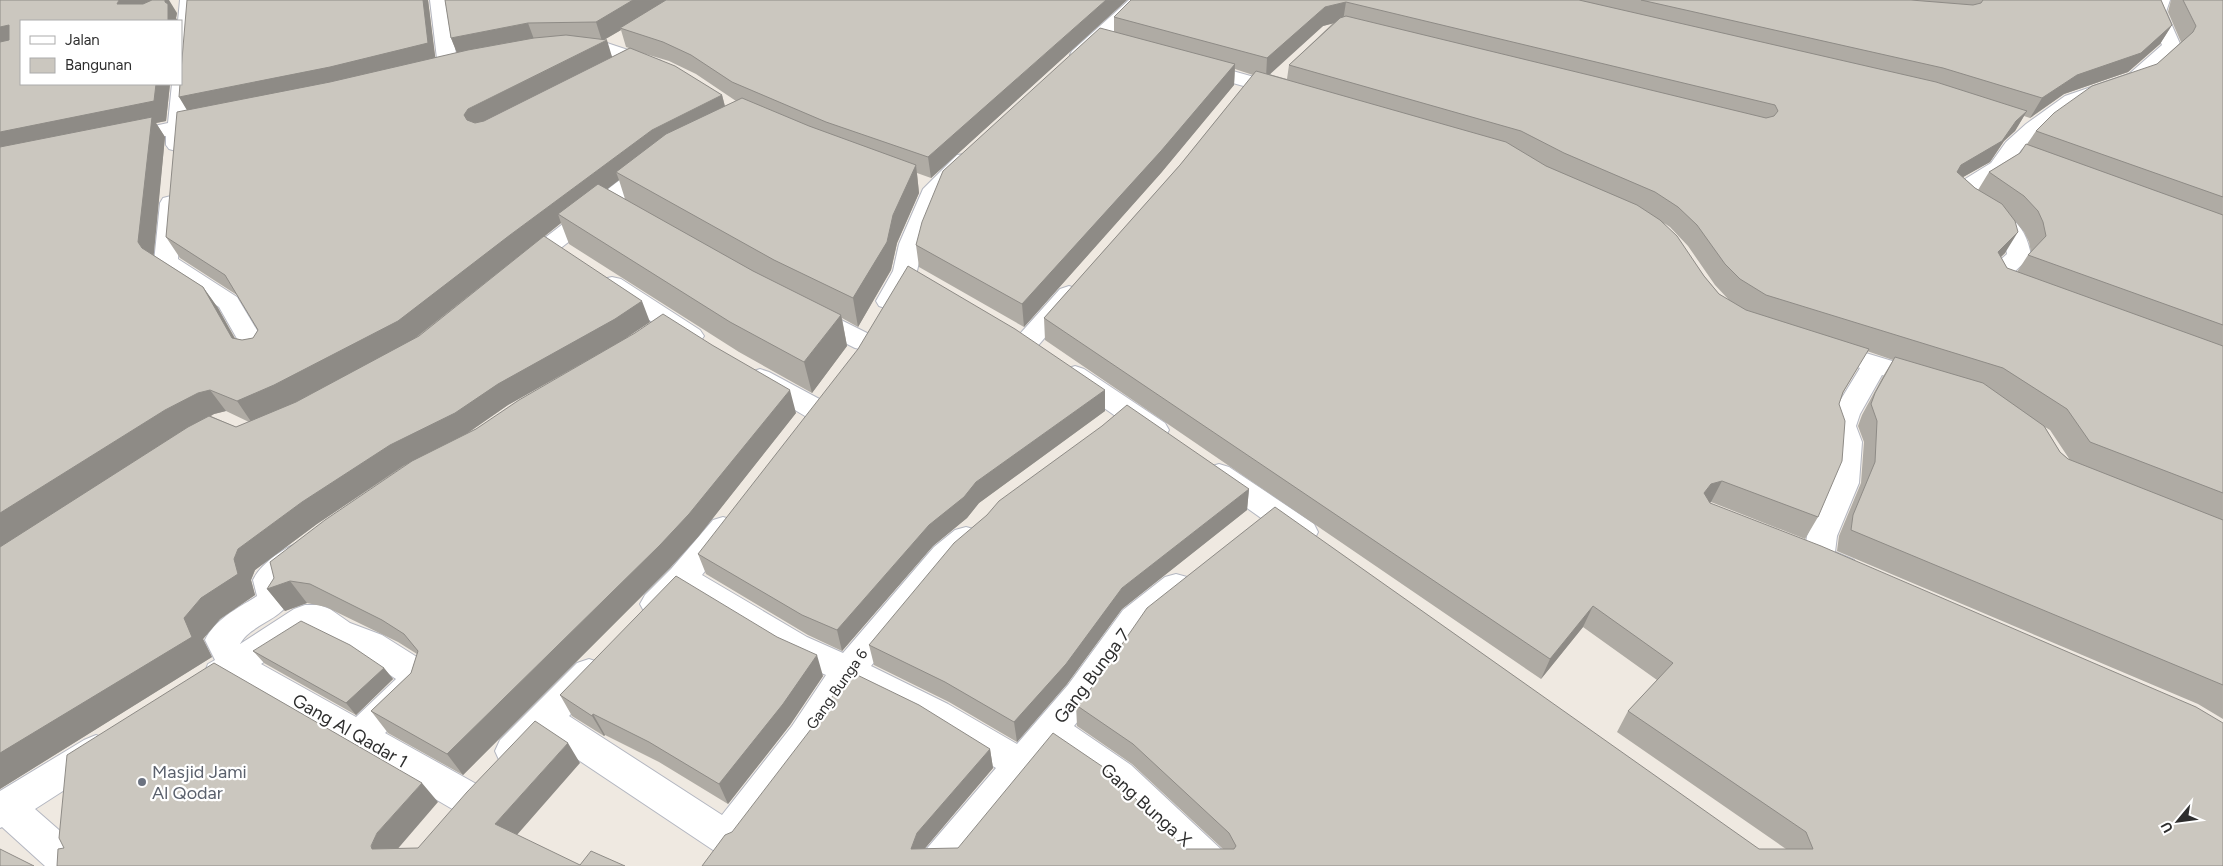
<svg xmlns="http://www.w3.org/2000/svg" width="2223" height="866" viewBox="0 0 2223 866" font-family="Figtree,sans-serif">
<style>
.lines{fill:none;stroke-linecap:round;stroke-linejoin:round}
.minor-casing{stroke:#b4b7c1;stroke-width:2}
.minor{fill:#fff;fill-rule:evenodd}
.wall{fill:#afaba4;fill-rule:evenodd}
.shaded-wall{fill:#8e8b86}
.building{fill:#cbc7bf;stroke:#8e8b86}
.worship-dot{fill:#6b7280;stroke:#fff;stroke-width:2}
.labels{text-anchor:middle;stroke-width:4.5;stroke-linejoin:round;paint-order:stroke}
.street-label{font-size:15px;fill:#2e2e2e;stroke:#fff}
.near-street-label{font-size:18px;fill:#2e2e2e;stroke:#fff}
.near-worship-label{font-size:18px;fill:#5b616d;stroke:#fff;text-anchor:start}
</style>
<rect width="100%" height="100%" fill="#efe9e1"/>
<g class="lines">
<g class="minor-casing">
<path id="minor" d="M180,0H198L188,119L212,115L219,117L222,121L219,125L187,132L186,145L183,149L176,151L169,149L166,145V136L124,144L117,142L114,138L117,134L168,123L172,84H181V21H178Z
M430,0H448L458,67L455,71L448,73L441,71L438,67Z
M1129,0H1148L1086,59L1079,61L1072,59L1070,55L1072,51Z
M2152,0H2170L2166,12L2181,46L2179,50L2143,82L2079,104L2040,132L2021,150L2007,172L1973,193C2002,210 2026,220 2031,256L2011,275C2015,282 2025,280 2030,288L2027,293L2018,296L1995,288L1986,273L2007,254C2003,213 1966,218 1947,191L1950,186L1957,184L1991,163L2006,142L2026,124L2065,96L2129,74L2162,45L2148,12Z
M572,42L607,43L661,61L664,65L661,69L654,71L605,55L565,52L563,48L565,44Z
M1197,61L1290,87L1293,91L1290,95L1283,97L1190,71L1187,67L1190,63Z
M965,154L973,155L976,160L944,192L923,244L917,271L897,306L888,309L879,306L876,301L893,271L899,244L923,189L957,155Z
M651,161L659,162L662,167L659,172L531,271L523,273L515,271L511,266L515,261L643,162Z
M171,196L179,198L182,203L178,259L237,297L270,352L266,358L257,360L248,358L219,307L158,267L154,262L160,203L163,198Z
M612,277L621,279L700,330L704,336L700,342L691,344L682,342L603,289L600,284L603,279Z
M1069,286L1078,289L1081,294L1078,299L1036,348L1027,350L1018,348L1014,342L1018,336L1060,289Z
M812,308L821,310L873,336L877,342L873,348L864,350L855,348L803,322L800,316L803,310Z
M1826,341L1932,373L1936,379L1932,385L1923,388L1882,375L1860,414L1856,426L1862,442L1859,483L1837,536L1835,552L1854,560L1858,568L1854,576L1843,580L1808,566L1804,558L1807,536L1831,483L1834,442L1828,426L1832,414L1860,368L1817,355L1813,349L1817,343Z
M1075,366L1084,369L1165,423L1169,430L1165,437L1155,440L1145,437L1066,381L1062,375L1066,369Z
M760,369L769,372L825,402L828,409L825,416L815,418L805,416L751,384L747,378L751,372Z
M1219,464L1229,467L1314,524L1318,532L1314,540L1303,543L1292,540L1209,481L1205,474L1209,467Z
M723,517L733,520L738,528L702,575L807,637L843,653L934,547L955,530L966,527L977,530L981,538L977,546L956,563L871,666L948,704L1017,744L1068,685L1123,610L1165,577L1176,574L1187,577L1191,586C1181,606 1158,613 1144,630C1119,661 1100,696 1074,726L1131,765L1225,853L1231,866H1186L1107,787L1054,751L960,866H917L923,853L996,768L924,724L854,689L816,748L739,850L726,855L713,850L547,739L524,762L512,767L500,762L495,751L500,740L577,663L589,659L601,663L605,673L601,683L569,716L722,815L792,726L826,675L785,657L685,595C671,609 666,620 645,613L640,604L645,595L671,569L713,520Z
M303,541L314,545L318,553L314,561L285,584L290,601C279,621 250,625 240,644L294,609L305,605H319L330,609L350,623L382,635L428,664L432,674L425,694L385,733L480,786L485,798L480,810L467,814L454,810L235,682L220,688L208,684L204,674L208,664L215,660L205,640C215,619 238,608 257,596L253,580C261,563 285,547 303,541ZM311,631L328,641L360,655L396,679L356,717L261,664Z
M96,735L108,740L113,751L108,762L35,809L75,844L87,866H45L2,827L0,828V791L84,740Z"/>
</g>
<use href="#minor" class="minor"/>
</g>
<path class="wall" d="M0,0L177,13L176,18L21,84H170L166,121L156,123L165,137L153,255L203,287L218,308L235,338L242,340L253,338L258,330L237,295L180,258L166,237L187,111V0H428L435,58L457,53L451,38L445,0H1127L931,178L917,173L919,193L897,243L891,270L858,327L842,318L847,346L812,393L739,352L569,244L561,223L544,237L650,322L627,337L796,413L698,537L670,568L463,775L388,733L371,711L411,673L417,654L398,642L326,607L307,603L285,611L267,589L406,465L317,524L255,570L251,580L255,595L220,619L203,639L212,657L0,789ZM621,30L626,47L629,48L612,57L604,40ZM642,53L669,61L696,74L736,101L725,106L722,95ZM619,180L625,199L607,189ZM533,245L419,336L416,338L519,256ZM587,361L476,429L468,433L508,405ZM226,411L249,422L236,427L211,416L214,414Z
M1131,0H2161L2172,25L2160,44L2128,72L2064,94L2030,118L2024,116L2015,131L2004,141L1990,162L1963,177L1975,188L1978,190L1989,172L2020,153L2027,144L2036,131L2157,64L2181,42L2168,12L2171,0H2223V719L2198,704L1837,551L1839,536L1861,483L1864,442L1858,426L1862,415L1882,378L1893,360L1867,351L1843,393L1839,404L1818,517L1805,539L1711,502L1710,503L2223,866H702L990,749L993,768L924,849H1223L1132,764L1077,726L1076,705L1759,849H1786L1617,732L1628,711L1657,680L1583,627L1541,679L1045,340L1044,318L1180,165L1253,75L1235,69L1234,85L1161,173L1024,327L919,267L916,245L1114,31V17ZM1333,23L1289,65L1287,79L1269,74L1323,26ZM2015,221L2024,232L2029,242L2031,252L2028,255L2017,272L2007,268L2001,257L2005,253ZM1664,223L1670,227L1688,246L1715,285L1730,301L1719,294L1704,276ZM2045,427L2050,430L2070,460L2060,452Z
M1105,390V411L979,503L967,518L933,546L842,651L808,635L706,574L698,554Z
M1249,489L1247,510L1122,609L1067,684L1017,742L949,702L874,665L869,645Z
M253,651L384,668L393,679L356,715L264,663Z
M823,676L790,725L728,804L659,762L605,735L604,736L572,716L560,695Z"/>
<path class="shaded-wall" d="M119,0H169L177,13L176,18L178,21H168L132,15L117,4Z
M423,0H428L436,63L191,117L179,97Z
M633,0H669L620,28L621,30L602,41L596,22Z
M1106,0H1127L931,178L928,157Z
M1346,2L1343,21L1323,26L1266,78L1267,58L1325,7Z
M528,23L535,42L459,58L451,38Z
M9,25L21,43L0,50V27Z
M2172,25L2160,44L2128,72L2064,94L2030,118L2042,98L2077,75Z
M607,40L613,60L472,135L464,115L468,109Z
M1235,64L1234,85L1161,173L1024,327L1022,304Z
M156,84H170L166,121L156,123L165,137L153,263L0,155V132Z
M722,95L727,115L616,172L619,180L567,220L558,214L561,223L519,256L410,342L288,406L252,423L237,401L510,235L652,130Z
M2027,111L2015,131L2004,141L1990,162L1949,185L1961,165L2016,121Z
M916,165L919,193L897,243L891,270L858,327L853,298L893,215Z
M2018,232L2005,253L1984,273L1998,252Z
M203,287L218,308L246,359L232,338Z
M642,301L650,322L623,340L508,405L466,434L403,466L317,524L255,570L251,580L255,595L220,619L203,639L212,657L0,789V753L184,618L234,559L238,549L302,502L390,445Z
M841,315L847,346L812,393L804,362Z
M210,390L226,411L214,414L182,431L0,548V513L165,410L198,393Z
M790,390L796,413L698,537L670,568L463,775L447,754Z
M1105,390V411L979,503L967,518L933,546L842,651L837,630L929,525L976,482Z
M1722,481L1711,502L1699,505L1704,493L1711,484Z
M1249,489L1247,510L1122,609L1067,684L1017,742L1014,722L1122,588Z
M290,581L307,603L285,611L267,589Z
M1593,606L1583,627L1541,679L1550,659Z
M817,655L823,676L790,725L728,804L719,784Z
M384,668L393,679L356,715L346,703Z
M593,714L605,735L604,736L592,716Z
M568,743L580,763L509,844L495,824Z
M990,749L993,768L922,852L911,849L917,833Z
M422,783L438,802L395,852L372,849L371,846L377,833Z"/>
<path class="building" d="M0,0H119L117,4H143L152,0H165V2L168,4V21H21V84H156L154,101L0,132V42L9,40V25L0,27Z
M187,0H423L428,43L330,67L179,97L180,84H181V71Z
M445,0H633L596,22L528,23L451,38Z
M666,0H1106L928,157L826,122L732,82L691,55L663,42L620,28Z
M1131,0H1579L1936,82L2027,111L2016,121L2002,141L1961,165L1957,172L1975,188L2002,204L2015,221L2018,232L1998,252L2007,268L2223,346V493L2090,442L2067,409L2003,368L1766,295L1740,279L1725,264L1697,225L1678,207L1655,192L1564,153L1521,131L1289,65L1340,18L1346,16L1766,118L1774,116L1778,111L1775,105L1346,2L1325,7L1267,58L1114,17Z
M1641,0H1911L1973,5L1981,3L1983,0H2161L2172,25L2141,53L2077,75L2042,98L1943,68Z
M2183,0H2223V197L2036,131L2054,113L2092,86L2157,64L2193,32L2196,26Z
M1100,28L1235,64L1161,151L1022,304L916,245L922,222L943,171Z
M566,35L607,40L468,109L464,115L467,120L475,123L484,121L630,48L675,66L722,95L652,130L510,235L398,321L274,385L237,401L210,390L198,393L165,410L0,513V147L152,117L138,242L142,248L203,287L232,338L242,340L253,338L258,330L225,275L166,237L177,112L330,82L468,50L534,38Z
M1256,71L1506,142L1546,166L1637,205L1660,220L1677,236L1704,276L1719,294L1746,310L1869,349L1843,392L1839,404L1845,421L1842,461L1818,517L1722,481L1711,484L1704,493L1710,503L1821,546L2196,707L2223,723V866H702L725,835L732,832L811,729L849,671L919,705L990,749L917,833L911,849L958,848L1053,733L1106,769L1186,849H1234L1236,846L1229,833L1133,744L1076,705L1093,686L1147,608L1275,507L1759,849H1813L1806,832L1628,711L1673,663L1593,606L1550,659L1044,318L1180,165Z
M742,98L809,126L916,165L893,215L887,242L853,298L774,260L616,172L666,134Z
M2026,144L2223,215V325L2028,255L2046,236L2043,222L2038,211L2024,196L1989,172L2020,153Z
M598,184L753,271L841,315L804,362L730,322L558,214Z
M544,236L642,301L615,319L498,384L455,413L390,445L302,502L238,549L234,559L238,574L201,598L184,618L192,637L0,753V547L188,427L209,416L236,427L296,402L419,336Z
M908,266L1015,329L1105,390L976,482L964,497L929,525L837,630L802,615L698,554L858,349Z
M663,314L712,345L790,390L689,514L660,545L447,754L371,711L411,673L418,651L404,634L382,620L310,584L290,581L267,589L274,578L270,562L325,520L412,461L476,429L519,400L635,333Z
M1895,357L1983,383L2044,426L2060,452L2068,459L2223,520V685L1851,530L1853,515L1875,462L1877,421L1871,404L1875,393Z
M1127,405L1249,489L1122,588L1066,664L1014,722L945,682L869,645L954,543L987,515L999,501L1102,426Z
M676,576L777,637L817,655L783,704L719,784L649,742L593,714L592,716L560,695Z
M301,621L350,645L384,668L346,703L253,651Z
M214,663L422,783L377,833L371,846L372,849L418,848L467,792L535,721L568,743L495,824L580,865L591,851L625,866H57L58,849L64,848L59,838L67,755Z
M0,849L34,866H0Z"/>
<circle class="worship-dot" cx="142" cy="782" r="5"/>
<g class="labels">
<g class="street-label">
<text transform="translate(837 689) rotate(-55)" y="5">Gang Bunga 6</text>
</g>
<g class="near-street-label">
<text transform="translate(1092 676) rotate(-53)" y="6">Gang Bunga 7</text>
<text transform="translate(350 731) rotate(30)" y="6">Gang Al Qadar 1</text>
<text transform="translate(1146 805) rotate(42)" y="6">Gang Bunga X</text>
</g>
<g class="near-worship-label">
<text x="152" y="778">Masjid Jami<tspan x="152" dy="21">Al Qodar</tspan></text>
</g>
</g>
<rect x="20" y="20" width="162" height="65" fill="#ffffff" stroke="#ababab"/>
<rect x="30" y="36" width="25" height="8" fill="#ffffff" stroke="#ababab"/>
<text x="65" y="45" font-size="15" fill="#2e2e2e">Jalan</text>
<rect x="30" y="58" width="25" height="15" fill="#cbc7bf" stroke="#ababab"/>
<text x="65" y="70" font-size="15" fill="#2e2e2e">Bangunan</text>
<g transform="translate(2178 821) rotate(241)" stroke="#ffffff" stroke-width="4" paint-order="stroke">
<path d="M0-4L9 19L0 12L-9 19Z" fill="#2e2e2e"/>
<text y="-8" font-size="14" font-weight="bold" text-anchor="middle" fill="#2e2e2e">U</text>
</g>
</svg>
